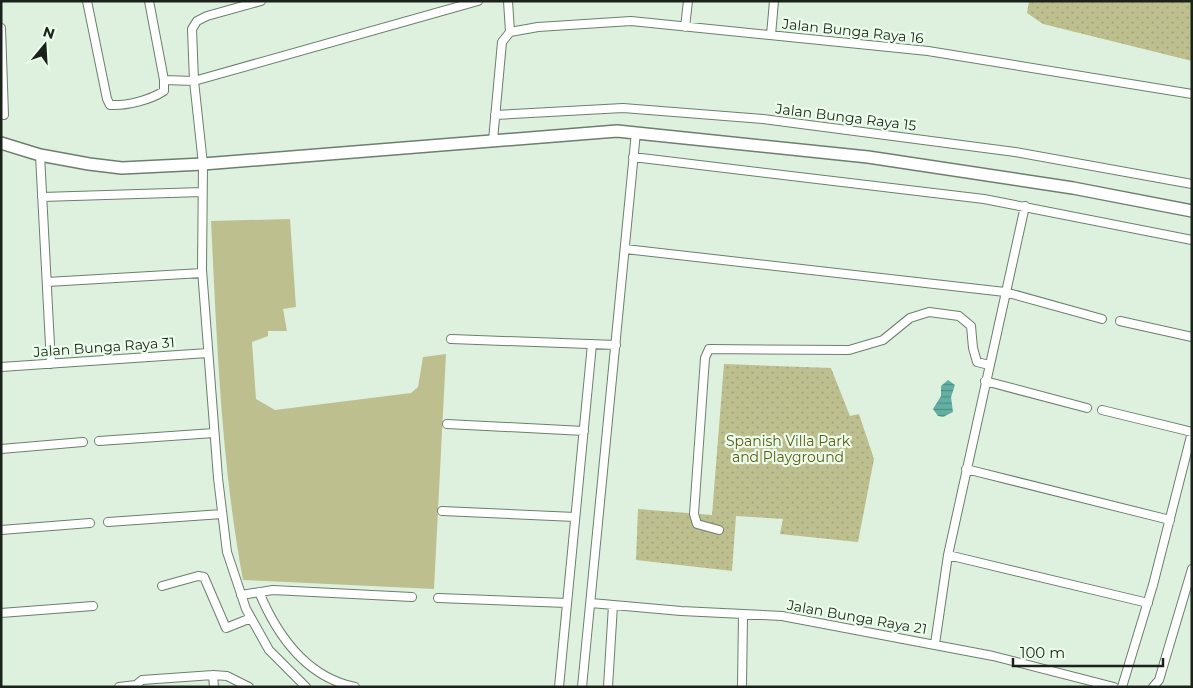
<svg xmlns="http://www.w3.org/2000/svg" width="1193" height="688" viewBox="0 0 1193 688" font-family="Montserrat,sans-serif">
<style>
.green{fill:#bebf8f}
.park{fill:url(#park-dots)}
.water{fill:url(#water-rules)}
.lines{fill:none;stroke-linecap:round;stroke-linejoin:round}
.street-casing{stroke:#6d7e6d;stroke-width:10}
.secondary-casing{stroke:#6d7e6d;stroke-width:14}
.street{stroke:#fff;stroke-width:8}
.secondary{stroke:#fff;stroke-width:11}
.labels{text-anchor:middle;stroke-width:4.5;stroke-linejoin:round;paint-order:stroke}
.street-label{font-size:14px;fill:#1b221b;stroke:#ecfeeb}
.park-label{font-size:14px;fill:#5c5a15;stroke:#ecfeeb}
</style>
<defs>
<pattern id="park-dots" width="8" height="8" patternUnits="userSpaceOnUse" patternTransform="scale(1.25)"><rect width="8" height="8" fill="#bebf8f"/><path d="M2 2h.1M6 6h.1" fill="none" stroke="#a3a47b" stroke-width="1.8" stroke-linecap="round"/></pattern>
<pattern id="water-rules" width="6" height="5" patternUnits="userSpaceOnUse" patternTransform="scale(1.25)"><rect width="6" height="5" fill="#62b0a3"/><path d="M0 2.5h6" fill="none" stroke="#508f84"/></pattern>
</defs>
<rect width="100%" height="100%" fill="#def1de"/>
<path class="green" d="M290,219L296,307L283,309L287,331H268V336L252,342L256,399L275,410L411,393L418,387L423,357L446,354L434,589L243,580C221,462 217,342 211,221Z"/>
<path class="park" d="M1029,1H1192V61L1043,24L1027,13Z
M724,364L831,368L850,416L859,414L874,459L858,542L780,534L783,519L736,516L732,571L636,560L638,509L712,515Z"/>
<path class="water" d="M948,380L955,385L951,397L953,412L943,417L938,416L933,409L941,396V386Z"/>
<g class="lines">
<g class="street-casing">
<path id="street" d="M87,1L107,99L110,105C127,106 150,100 164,91V80
M149,1L164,80L194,81L478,1
M261,1L207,16L197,21L192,29L194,81L203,164L202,270L218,478L227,552L246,609L269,650L306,687
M685,27L688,1
M1,28L4,115L1,114
M510,32L538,27L631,21L928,51L1192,94
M771,35L774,1
M495,115L623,108L763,119L1015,152L1192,184
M493,140L502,42L510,32L508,1
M40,155L51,364
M633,157L984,199L1192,240
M42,197L202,192
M625,249L1005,292L1102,319
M47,282L202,273
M1120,321L1192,337
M451,339L616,345
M1,367L208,353
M985,381L1087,408
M1102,410L1192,432
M447,424L584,431
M99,441L214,433
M1,449L83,442
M966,469L1170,520
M442,511L575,517
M108,522L222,514
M1,530L90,523
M719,530L697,524L694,514L705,358L709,349L849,350L883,340L910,318L929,312L959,316L971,326L973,348L977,362L989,365
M948,555L1148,603
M162,586L198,576L204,577L226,628L251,618
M259,592C277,635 306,677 355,687
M241,595L273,590L412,597
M438,598L567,603
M591,603L681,611L782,616L993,656L1114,687
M1,613L93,606
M935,644L948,555L1025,206
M213,675L214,687
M136,685L142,680L213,675L227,676L249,687
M119,687L136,685
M559,687L592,344
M582,687L636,132
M608,687L613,605
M742,687L743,614
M1122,687L1153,585L1192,432
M1153,687L1159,680L1192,569"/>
</g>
<g class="secondary-casing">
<path id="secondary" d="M1,143L40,155L89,164L122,168L203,164L617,131L868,157L1073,188L1192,211"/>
</g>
<use href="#street" class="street"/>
<use href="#secondary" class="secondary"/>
</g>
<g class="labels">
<g class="street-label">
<text transform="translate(853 31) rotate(6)" y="5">Jalan Bunga Raya 16</text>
<text transform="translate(846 117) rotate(7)" y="5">Jalan Bunga Raya 15</text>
<text transform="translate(104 347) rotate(-4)" y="5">Jalan Bunga Raya 31</text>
<text transform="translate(857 617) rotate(10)" y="5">Jalan Bunga Raya 21</text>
</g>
<g class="park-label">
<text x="788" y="446">Spanish Villa Park<tspan x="788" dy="16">and Playground</tspan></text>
</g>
</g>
<rect width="1193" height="688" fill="none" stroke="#1b221b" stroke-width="5"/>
<g transform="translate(45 45) rotate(18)" stroke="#ecfeeb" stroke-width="4" paint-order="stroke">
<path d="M0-4L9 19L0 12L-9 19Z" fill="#1b221b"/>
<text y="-8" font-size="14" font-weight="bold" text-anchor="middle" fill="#1b221b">N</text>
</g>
<path d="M1013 658v8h150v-8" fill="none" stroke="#1b221b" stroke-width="2.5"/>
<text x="1020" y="658" font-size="15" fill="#1b221b" stroke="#ecfeeb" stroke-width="4" paint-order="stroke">100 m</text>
</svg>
